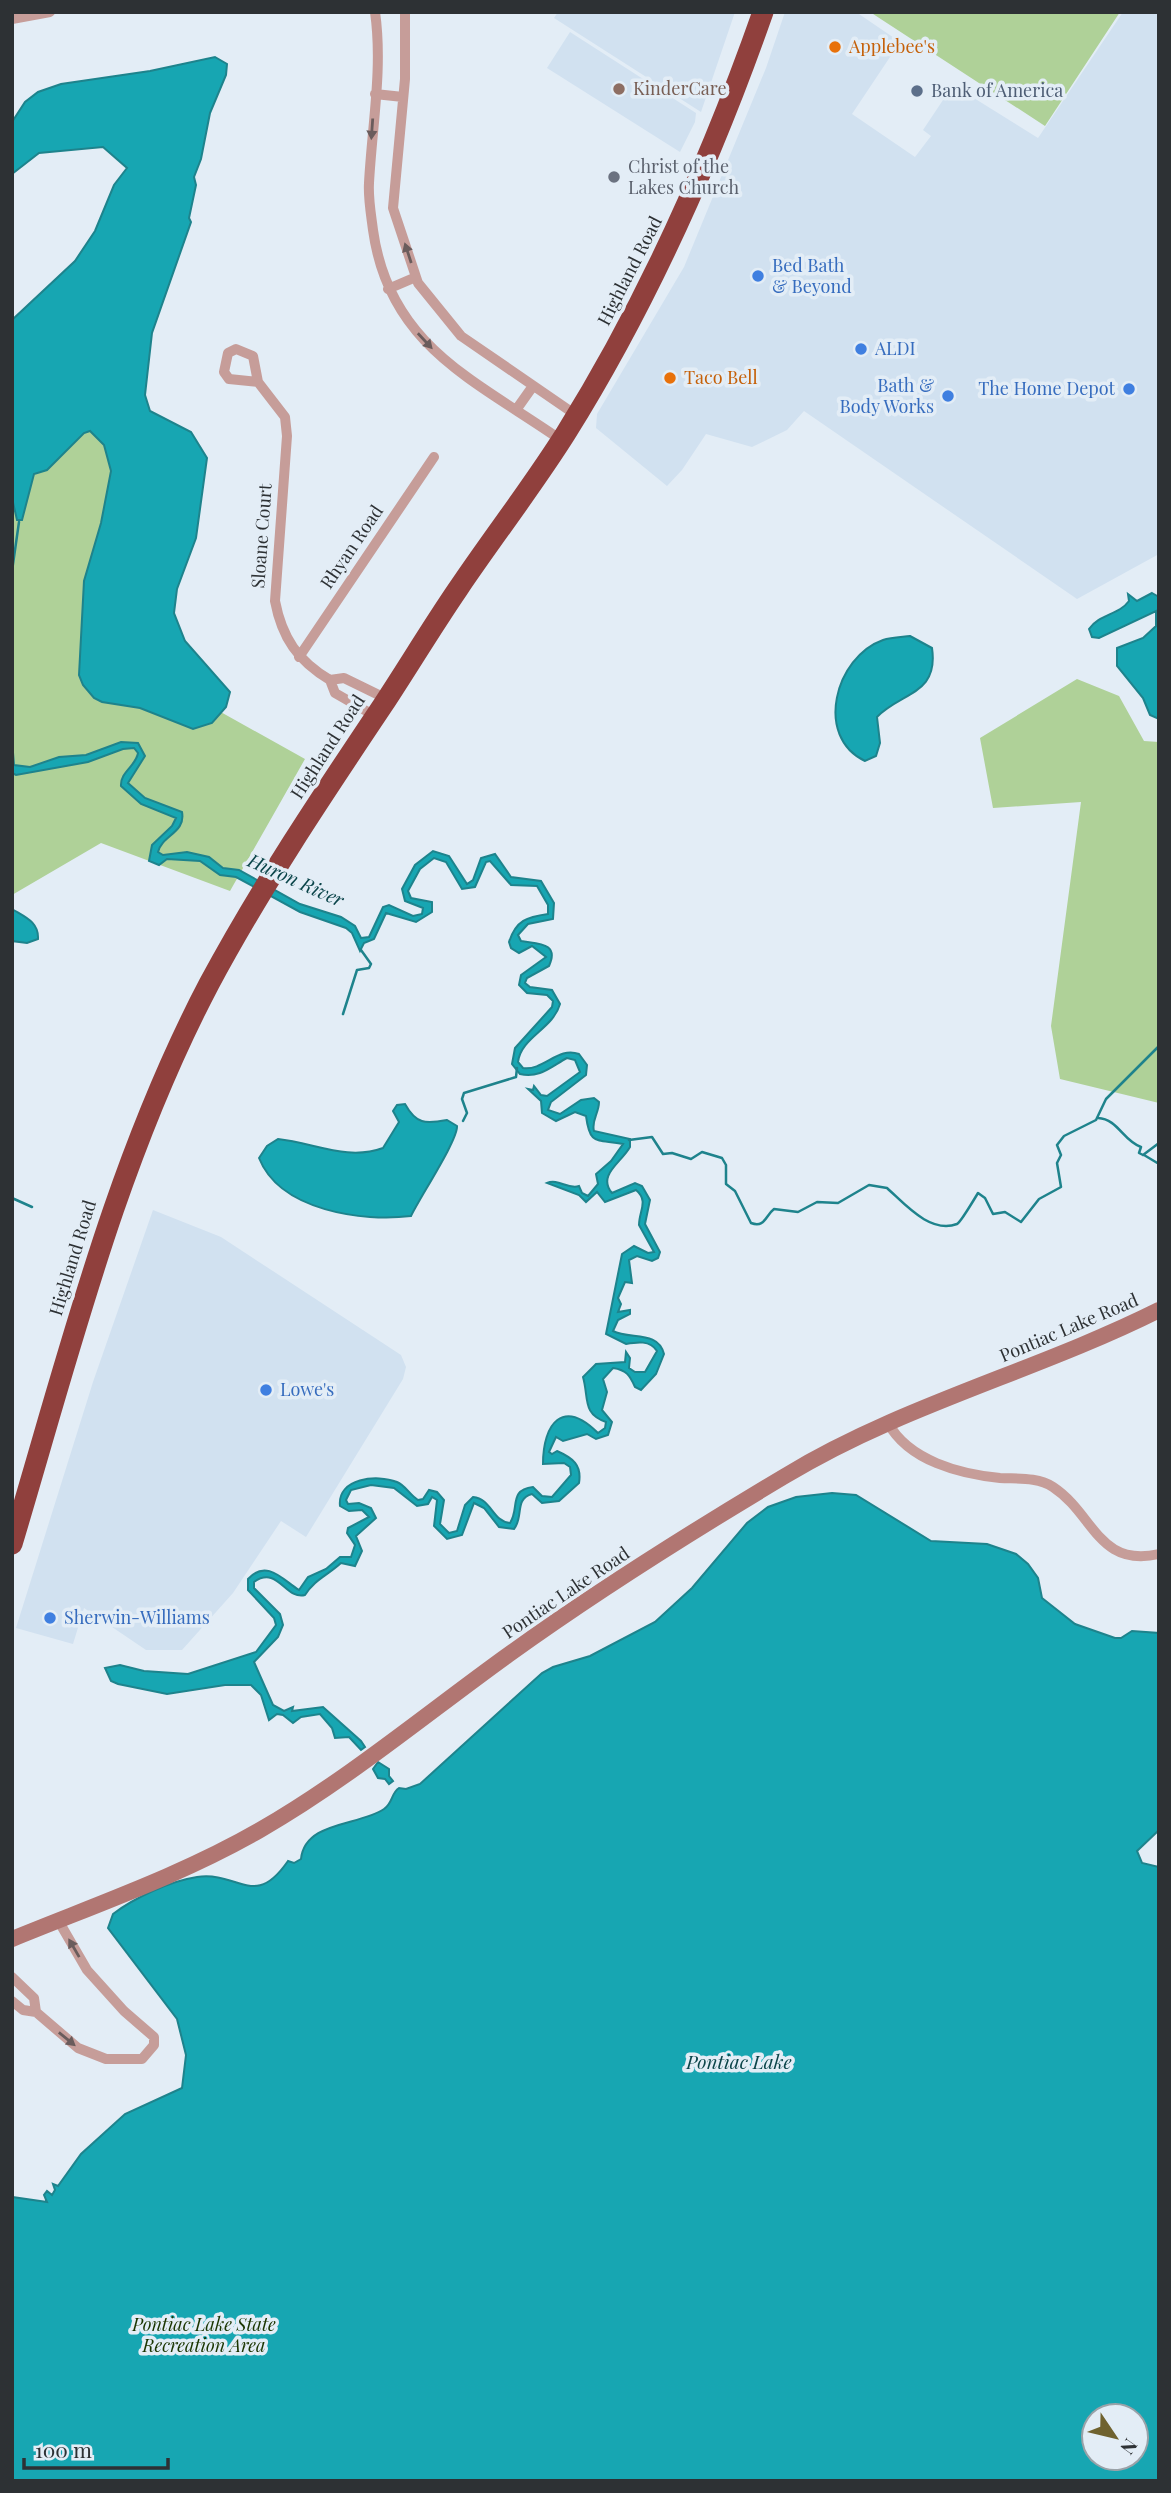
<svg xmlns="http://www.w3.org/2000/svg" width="1171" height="2493" viewBox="0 0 1171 2493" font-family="'Playfair Display',serif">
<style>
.built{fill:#d1e1f0}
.green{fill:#afd198}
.water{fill:#17a6b2;stroke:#1e838c;stroke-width:2;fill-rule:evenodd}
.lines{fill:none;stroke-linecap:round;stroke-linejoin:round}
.stream{stroke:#1e838c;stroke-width:2.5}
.street{stroke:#c69d99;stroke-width:10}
.secondary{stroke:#b17672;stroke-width:16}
.highway{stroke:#90403d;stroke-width:21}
.oneway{fill:#6a5c5c}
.food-dot{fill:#e8710a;stroke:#e3edf6;stroke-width:2.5}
.education-dot{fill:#8d6e63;stroke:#e3edf6;stroke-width:2.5}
.service-dot{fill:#5c6f8a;stroke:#e3edf6;stroke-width:2.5}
.worship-dot{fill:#6b7280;stroke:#e3edf6;stroke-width:2.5}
.shop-dot{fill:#3f7fe0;stroke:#e3edf6;stroke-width:2.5}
.labels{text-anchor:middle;stroke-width:7;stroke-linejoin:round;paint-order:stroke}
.food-label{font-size:18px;fill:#c56008;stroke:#e3edf6;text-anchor:start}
.education-label{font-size:18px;fill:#785e54;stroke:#e3edf6;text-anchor:start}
.service-label{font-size:18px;fill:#4e5e75;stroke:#e3edf6;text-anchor:start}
.worship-label{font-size:18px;fill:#5b616d;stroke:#e3edf6;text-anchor:start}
.shop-label{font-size:18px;fill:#366cbe;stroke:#e3edf6;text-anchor:start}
.street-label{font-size:18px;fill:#2d3134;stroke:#e3edf6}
.park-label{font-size:18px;font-style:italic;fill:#1a3500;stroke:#e3edf6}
.water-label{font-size:19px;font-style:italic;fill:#0b454a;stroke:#e3edf6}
</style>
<rect width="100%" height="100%" fill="#e3edf6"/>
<path class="built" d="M558,12H735L701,112L554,18Z
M785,12H856L900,42L852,114L915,157L931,136L923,130L953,85L1038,138L1123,12H1159V554L1077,599L804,411L787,430L752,447L706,434L682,470L667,486L596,428L597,414L684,267L766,68Z
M570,32L696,113L695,122L680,152L547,68Z
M153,1210L221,1237L401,1355L406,1367L403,1379L306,1537L281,1521L233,1593L182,1650H146L84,1608L73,1644L16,1628L93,1382Z"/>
<path class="green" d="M870,12H1120L1045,126Z
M12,316L27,323L130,461L96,655L210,706L305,759L230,891L101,843L12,895Z
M1077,679L1119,696L1144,741L1159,742V1103L1060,1079L1051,1026L1081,802L993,808L980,738Z"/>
<path class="water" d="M215,57L227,64L226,75L210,113L201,159L194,177L196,185L189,218L191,222L152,333L145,395L150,411L191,432L207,458L196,538L177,589L174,613L185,641L230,692L226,707L212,723L193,729L140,708L102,702L94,698L83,685L79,675L84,581L101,523L111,471L104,445L90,431L84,433L47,470L34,474L22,520H17L12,498V320L75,261L95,231L114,185L127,168L103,147L39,153L12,174V122L25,102L38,92L61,84L150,71Z
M1152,593L1159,597V719L1150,715L1143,698L1117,666V648L1143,638L1156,626V611L1099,638L1092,637L1089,629C1099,614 1119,615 1129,601L1128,594L1137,601Z
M910,636L932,648C939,695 901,692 877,717L880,743L876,756L865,761C814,737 835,657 883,640C891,637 902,637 910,636Z
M12,740L14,765L30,767L59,757L86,755L121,742L138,743L145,756L128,783L145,798L182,812C186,833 162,835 158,852L163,855L187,852L209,857L223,868L239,870L300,904L341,917L355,926L361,938L369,937L383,907L389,905L413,916L422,914L423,908L405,901L402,889L415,865L433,851L449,856L467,884L473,880L481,858L495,854L511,877L541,881L554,903L553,919L528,924L518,935L521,941C537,944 560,942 549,966L527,978L525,983L530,987L552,990L560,1004C553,1029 521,1037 518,1062L523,1068C544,1071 558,1046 579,1054L587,1065L586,1075L551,1102L548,1110L560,1114L581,1100L594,1098L599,1102C599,1113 591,1121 594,1131L630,1139V1147C621,1163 597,1175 612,1193L635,1183L642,1186L650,1200L645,1224L660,1252L658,1258L652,1261L637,1256L629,1260L632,1283L625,1282L618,1298L621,1304L618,1312L630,1310V1314L618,1320L613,1331C630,1340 658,1330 664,1354L656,1374L641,1390L635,1387C630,1376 627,1370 613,1368L603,1379L607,1392L602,1410L612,1422L608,1435L596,1439L587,1434L563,1441L556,1437L549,1452L552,1454L557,1451C573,1458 582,1465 579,1483L559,1501L542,1503L532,1494C514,1499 524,1517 514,1529L499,1527L484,1508L474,1503L462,1535L447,1539L434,1526L437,1500L432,1497L428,1504L417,1506L394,1488L371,1485L351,1490L346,1500L348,1504L359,1503L371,1508L376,1518L356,1536L362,1551L355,1566L341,1563C328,1575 314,1580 305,1595C285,1600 278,1565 254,1582V1588L280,1614L283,1625L278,1637L254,1662L273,1705L284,1711L293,1707L292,1711L323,1707L361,1741L365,1747L361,1750L349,1737L335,1738L332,1728L320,1714L301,1717L293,1723L283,1715L277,1714L269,1720L261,1695L251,1685H225L167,1694L118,1684L111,1681L105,1668L120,1665L144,1671L188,1674L256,1652L276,1625L274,1618L248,1590V1579C267,1558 284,1581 299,1590L308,1577L326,1569L340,1557H351L355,1545L347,1533L348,1528L369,1517L362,1510L349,1511L340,1506C337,1478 377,1474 397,1482C405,1485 410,1495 418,1500L423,1499L429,1490L437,1492L444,1500L440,1524L449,1533L457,1531L465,1505L473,1497C492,1499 492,1521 510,1523C520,1508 508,1490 533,1487L542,1496L552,1497L571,1475L570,1467L564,1463L543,1464C543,1423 563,1398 598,1433L605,1428L606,1422C582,1414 589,1398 583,1377L596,1364L625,1362L626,1352L630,1358L629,1368L635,1372H645L657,1351C650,1340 637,1342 626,1344L606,1334L622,1254L634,1246L648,1253L654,1252L639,1225C639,1211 649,1201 636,1190L605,1202L597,1192L586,1202L579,1195L547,1183C558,1178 568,1190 579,1186L582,1193L588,1196L598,1184L596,1174L611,1161L623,1144C596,1139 590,1146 586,1116L575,1112L556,1121L542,1113L541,1101L528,1089L533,1090L534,1086L541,1095L547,1096L580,1072L575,1060L567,1058C552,1066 539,1079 520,1074L512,1064L515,1048L552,1007L553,1001L547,995L527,993L519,985L521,975L546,957L532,946L519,953L511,948L509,942C516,920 527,917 548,914V905L537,886L511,885L490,861L486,862L475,887L462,889L446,862L434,858L420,869L408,891L411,898L432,902V912L416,922L386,913L374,939L364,943L360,951L352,933L346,928L300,912L236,877L220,875L200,861L167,859L159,865L149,861L152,845L172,826L176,818L141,804L121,786C120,772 136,766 138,753L134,748L123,749L88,762L16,775L12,773Z
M12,909C25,917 39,922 38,939L27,943L12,941Z
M405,1104C416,1124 425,1124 447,1120L457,1126C458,1140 420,1197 411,1216C363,1222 280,1211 259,1158L267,1146L278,1139C315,1143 347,1161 383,1148L399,1122L393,1111L397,1105Z
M832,1493L856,1495L931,1541L987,1544L1016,1554L1028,1564L1038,1578L1042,1598L1075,1624L1115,1638H1121L1132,1631L1159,1633V1830L1137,1851L1142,1863L1159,1867V2481H12V2197L47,2202L44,2195L47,2191L52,2195L55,2190L53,2184L58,2186L81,2154L125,2114L182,2088L186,2055L177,2019L108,1928L113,1914C134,1898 170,1881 197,1877C240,1871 254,1910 288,1861L294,1863L301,1859C305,1821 359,1826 384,1809C393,1803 391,1793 399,1788L406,1789L420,1784L542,1673L553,1667L590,1656L655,1622L692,1588L747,1523L768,1507L796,1497ZM1094,2416H1136V2458H1094Z
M378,1762L389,1769V1776L393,1781L389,1784L385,1779L378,1778L373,1769Z"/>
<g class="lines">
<path class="stream" d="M12,571L19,522
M343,1014L357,970L369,968L371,964L361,950
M1098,1118C1118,1119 1123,1141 1141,1147L1139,1153L1143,1155
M463,1121L467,1113L462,1099L464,1093L516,1077L517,1068
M629,1140L652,1137L663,1154L672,1153L691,1159L702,1152L722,1158L726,1165V1184L735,1191L751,1223C765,1228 765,1216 774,1209L798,1212L817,1202L838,1203L869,1185L887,1188C905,1204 930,1234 957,1224C960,1223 975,1198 978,1193L985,1198L993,1214L1005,1212L1021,1222L1039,1199L1061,1187L1057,1163L1061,1155L1057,1145L1064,1136L1096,1120L1106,1099L1159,1046
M1143,1155L1159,1143
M1144,1155L1159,1164
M12,1198L32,1207"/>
<path class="street" d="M375,12C383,68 372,126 369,183C368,198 371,214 373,230C389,346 475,380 561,440
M405,12V79L393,208L418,283L461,336L576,415
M12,19L50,12
M375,94L403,97
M388,289L416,277
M258,382L229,379L224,372L228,353L236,349L253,356L258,382L285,417L287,436L275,601C282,638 298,661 330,680
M516,410L533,386
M299,657L434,457
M375,716L335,693L330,680L344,678L387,699
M888,1423C909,1461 960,1474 1000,1478C1017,1479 1038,1477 1053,1487C1094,1514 1098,1568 1159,1554
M12,1977L34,1998L36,2012
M12,2001L23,2010L36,2012L78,2048L106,2059H142L154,2045V2037L124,2011L87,1970L58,1920"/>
<path class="secondary" d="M12,1939C95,1905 182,1875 260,1830C347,1780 426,1714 508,1655C597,1591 691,1532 785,1476C902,1405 1037,1371 1159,1310"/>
<path class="highway" d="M12,1544C69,1354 116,1161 209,984C261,887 322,796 383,705C408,667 432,627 458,589C493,537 532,487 566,433C649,300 711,160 763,12"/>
</g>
<defs><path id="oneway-solid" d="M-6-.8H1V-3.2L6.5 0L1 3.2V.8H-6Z" transform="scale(1.75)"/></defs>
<g class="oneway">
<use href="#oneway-solid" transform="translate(372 129) rotate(94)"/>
<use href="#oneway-solid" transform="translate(408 253) rotate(-108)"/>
<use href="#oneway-solid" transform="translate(425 341) rotate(47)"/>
<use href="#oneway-solid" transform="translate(74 1948) rotate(-120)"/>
<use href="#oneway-solid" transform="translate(67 2039) rotate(39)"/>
</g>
<g class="food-dot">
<circle cx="835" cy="47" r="7"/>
<circle cx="670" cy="378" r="7"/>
</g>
<circle class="education-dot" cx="619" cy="89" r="7"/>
<circle class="service-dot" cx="917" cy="91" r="7"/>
<circle class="worship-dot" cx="614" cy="177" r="7"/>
<g class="shop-dot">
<circle cx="758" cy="276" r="7"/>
<circle cx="861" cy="349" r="7"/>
<circle cx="1129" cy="389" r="7"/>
<circle cx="948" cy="396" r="7"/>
<circle cx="266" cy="1390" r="7"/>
<circle cx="50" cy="1618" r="7"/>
</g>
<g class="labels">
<g class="food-label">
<text x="849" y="53">Applebee's</text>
<text x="684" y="384">Taco Bell</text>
</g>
<g class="education-label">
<text x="633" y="95">KinderCare</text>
</g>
<g class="service-label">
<text x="931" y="97">Bank of America</text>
</g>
<g class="worship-label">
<text x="628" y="173">Christ of the<tspan x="628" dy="21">Lakes Church</tspan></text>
</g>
<g class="shop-label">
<text x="772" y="272">Bed Bath<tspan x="772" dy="21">&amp; Beyond</tspan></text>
<text x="875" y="355">ALDI</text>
<text x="934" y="392" text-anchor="end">Bath &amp;<tspan x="934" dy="21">Body Works</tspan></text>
<text x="1115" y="395" text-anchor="end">The Home Depot</text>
<text x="280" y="1396">Lowe's</text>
<text x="64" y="1624">Sherwin-Williams</text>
</g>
<g class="street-label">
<text transform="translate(630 271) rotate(-63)" y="6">Highland Road</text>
<text transform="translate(262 536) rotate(-86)" y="6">Sloane Court</text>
<text transform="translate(352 547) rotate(-56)" y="6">Rhyan Road</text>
<text transform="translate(328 747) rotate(-57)" y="6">Highland Road</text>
<text transform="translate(73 1258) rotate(-73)" y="6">Highland Road</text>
<text transform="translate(1069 1328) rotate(-23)" y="6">Pontiac Lake Road</text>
<text transform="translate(566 1593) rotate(-34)" y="6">Pontiac Lake Road</text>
</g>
<g class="park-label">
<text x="204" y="2331">Pontiac Lake State<tspan x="204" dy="21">Recreation Area</tspan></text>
</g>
<g class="water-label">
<text transform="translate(296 880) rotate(24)" y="7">Huron River</text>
<text x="739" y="2069">Pontiac Lake</text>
</g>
</g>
<rect width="1171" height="2493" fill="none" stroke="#2d3134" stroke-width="28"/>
<g transform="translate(1115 2437) rotate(125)"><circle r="33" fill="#e3edf6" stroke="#9aa2a8" stroke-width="2"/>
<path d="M0-5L12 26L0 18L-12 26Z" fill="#6f622f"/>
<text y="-10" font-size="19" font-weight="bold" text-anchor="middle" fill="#2d3134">N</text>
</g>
<path d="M24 2458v10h144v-10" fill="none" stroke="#2d3134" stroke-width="3.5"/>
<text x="35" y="2458" font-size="21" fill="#2d3134" stroke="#e3edf6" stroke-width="5" paint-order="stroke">100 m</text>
</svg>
